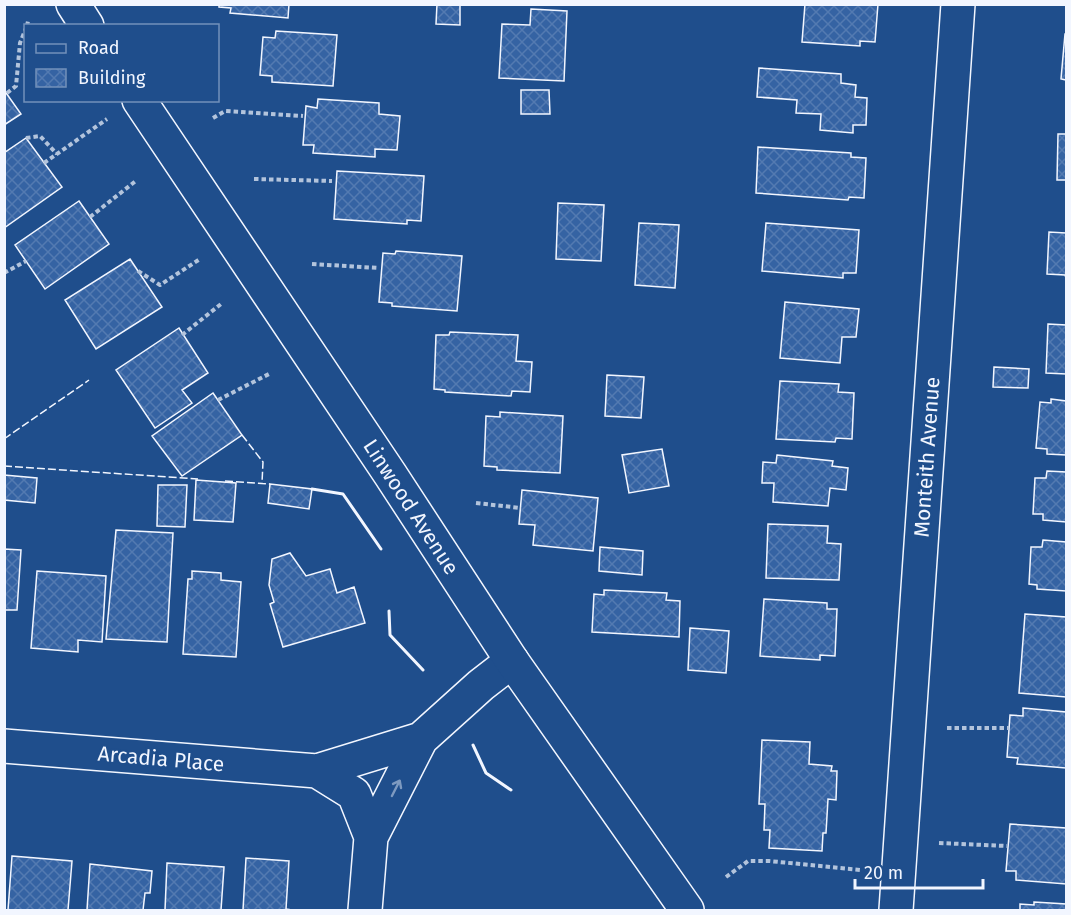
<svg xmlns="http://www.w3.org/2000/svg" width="1071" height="915" viewBox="0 0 1071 915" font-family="'Fira Sans',sans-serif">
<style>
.building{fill:url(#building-cross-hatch);stroke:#f2f6ff;stroke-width:1.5}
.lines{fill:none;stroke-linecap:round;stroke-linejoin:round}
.minor-casing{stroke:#f2f6ff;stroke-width:36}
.secondary-casing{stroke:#f2f6ff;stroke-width:36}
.path{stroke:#b3c4dc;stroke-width:4;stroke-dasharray:4.5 3;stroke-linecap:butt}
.minor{stroke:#1f4e8c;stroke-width:33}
.secondary{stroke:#1f4e8c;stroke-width:33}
.fence{stroke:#f2f6ff;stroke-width:1.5;stroke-dasharray:8 3;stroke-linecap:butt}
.wall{stroke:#f2f6ff;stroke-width:3}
.oneway{stroke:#7e9ac0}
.labels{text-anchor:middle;stroke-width:4.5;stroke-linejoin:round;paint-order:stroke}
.street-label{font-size:21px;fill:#f2f6ff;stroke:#1f4e8c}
</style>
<defs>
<pattern id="building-cross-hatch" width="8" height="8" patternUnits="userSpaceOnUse" patternTransform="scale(1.5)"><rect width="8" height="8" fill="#3563a3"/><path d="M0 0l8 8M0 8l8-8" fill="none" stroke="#537ab1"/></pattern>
</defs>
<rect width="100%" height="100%" fill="#1f4e8c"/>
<path class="building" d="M219,4H289L288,18L230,13L231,8L219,7Z
M437,4H460V25L436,24Z
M805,4H878L875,42L860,41V46L802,42Z
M531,9L567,11L564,81L499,78L502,24L530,25Z
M276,31L337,35L333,86L272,82V76L260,75L263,37L275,38Z
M1065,34H1066V80L1061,79Z
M759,68L841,74V83L856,85L855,97L867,98L866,125H853V133L820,130L821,114L796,113L797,100L757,97Z
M4,90L21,114L4,125Z
M521,90H549L550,114H521Z
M318,99L379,103V114L400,116L397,150L375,149V157L313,153L314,145H303L306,106L317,108Z
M1058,134H1066V180H1057Z
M26,138L62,187L4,228V153Z
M758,147L851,153V157L866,158L864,198L849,197L848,200L756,193Z
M337,171L424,176L421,221L407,220V224L334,219Z
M79,201L109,244L45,289L15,245Z
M558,203L604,205L601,261L556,259Z
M639,223L679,225L675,288L635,285Z
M766,223L859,230L856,273H843V278L762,271Z
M1066,230V278L1065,275L1047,274L1049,232L1066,233Z
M396,251L462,256L457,311L392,306V303L379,302L383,253L395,254Z
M130,259L162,307L96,349L65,300Z
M785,302L859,309L856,337H842L840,363L780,358Z
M1048,324L1066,325V374L1046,373Z
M179,328L208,373L182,390L192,403L155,428L116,370Z
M450,332L518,335L516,361L532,362L530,392L512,391L511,396L445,392V390L434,389L436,335H449Z
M994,367L1029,369L1028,388L993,387Z
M607,375L644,377L641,418L605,416Z
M780,381L839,384L838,392L854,393L852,439L836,438L835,442L776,439Z
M213,393L242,435L182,476L152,436Z
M1051,399L1066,401V455L1047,454V449L1036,448L1040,402L1051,403Z
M500,412L563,416L560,473L497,470V467L484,466L486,416L500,417Z
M662,449L669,486L629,493L622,455Z
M777,455L833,461L832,466L848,468L846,490L830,488L828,506L773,502L774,483H762L763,462L776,463Z
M1047,471L1066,472V522L1043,520V514H1033L1035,478H1046Z
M4,475L37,478L35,503L4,500Z
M196,480L236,483L233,522L194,520Z
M270,484L312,489L309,509L268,503Z
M158,485H187L185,527L157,526Z
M522,490L598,498L593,551L533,545L535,525L519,524Z
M768,524L828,526L827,543L841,544L839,580L766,578Z
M116,530L173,533L167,642L106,639Z
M1043,540L1066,542V591L1037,589V585L1029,584L1031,547H1042Z
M600,547L643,551L642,575L599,571Z
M4,549L21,550L17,610H4Z
M290,553L306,576L330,569L337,593L354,587L365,623L283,647L270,604L274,602L269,585L272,559Z
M37,571L106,576L102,642L78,640V652L31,648Z
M192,571L221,573V580L241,582L236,657L183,654L188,579H192Z
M604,590L667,593L666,600L680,601L679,637L592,632L594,594L604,595Z
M764,599L827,603V609H837L835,656L820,655V660L760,656Z
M1025,614L1066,617V697L1019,693Z
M690,628L729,631L726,673L688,670Z
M1023,708L1066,712V768L1017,764L1018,758L1007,757L1010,715L1023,716Z
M762,740L810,742L809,764L832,766L831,771H837L836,800L828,799L826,833H823L822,851L769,848L770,830H764L765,804H759Z
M1010,824L1066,828V884L1016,880V871H1006Z
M12,856L72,861L68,910H8Z
M246,858L289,861L286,909L292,910H243Z
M167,863L224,867L221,910H165Z
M90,864L152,871L150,893H145L143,910H87Z
M1034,902L1066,904V910H1020V904L1034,905Z"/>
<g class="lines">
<g class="minor-casing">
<path id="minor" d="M4,746L317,771L354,794L371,837L365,910
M317,771L421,739
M371,837L421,739L481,685L512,661
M896,910L958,4"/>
</g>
<g class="secondary-casing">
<path id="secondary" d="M73,4L87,26
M139,100L390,474L512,661L687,910"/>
</g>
<path class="path" d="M27,26L28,21
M7,93L16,86L20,43L26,28
M213,118L225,111L303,116
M26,138L40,136L57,154
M44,163L107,119
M254,179L332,181
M90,217L137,180
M312,264L379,268
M138,271L160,285L200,259
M4,273L26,261
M182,335L221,304
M218,400L269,374
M476,503L521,508
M947,728H1009
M939,843L1007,846
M726,877L748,861H769L861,870"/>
<use href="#minor" class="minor"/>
<use href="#secondary" class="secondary"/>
<path class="fence" d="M242,435L263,462L262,483
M4,439L89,380
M4,466L198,479
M225,481L270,484"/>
<path class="wall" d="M312,489L343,494L381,549
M389,611L390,635L423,670
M473,745L486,773L511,790"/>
</g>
<defs><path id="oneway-shaft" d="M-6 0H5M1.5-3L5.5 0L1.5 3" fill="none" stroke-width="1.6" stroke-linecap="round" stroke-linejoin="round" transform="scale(1.5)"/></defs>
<use class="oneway" href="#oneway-shaft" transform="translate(396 788) rotate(-63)"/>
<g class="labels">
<g class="street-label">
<text transform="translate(927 457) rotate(-86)" y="7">Monteith Avenue</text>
<text transform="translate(411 507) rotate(57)" y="7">Linwood Avenue</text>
<text transform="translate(161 759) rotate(5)" y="7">Arcadia Place</text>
</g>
</g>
<rect width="1071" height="915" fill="none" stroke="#f2f6ff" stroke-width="12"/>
<rect x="24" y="24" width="195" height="78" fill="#1f4e8c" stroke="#7391ba" stroke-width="1.5"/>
<rect x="36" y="44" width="30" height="9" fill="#1f4e8c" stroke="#7391ba" stroke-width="1.5"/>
<text x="78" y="54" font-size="18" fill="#f2f6ff">Road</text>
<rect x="36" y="69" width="30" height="18" fill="url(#building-cross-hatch)" stroke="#7391ba" stroke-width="1.5"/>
<text x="78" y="84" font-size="18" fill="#f2f6ff">Building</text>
<path d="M855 879v9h128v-9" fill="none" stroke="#f2f6ff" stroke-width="3"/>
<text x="864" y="879" font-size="18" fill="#f2f6ff" stroke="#1f4e8c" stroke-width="4.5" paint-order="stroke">20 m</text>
</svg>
